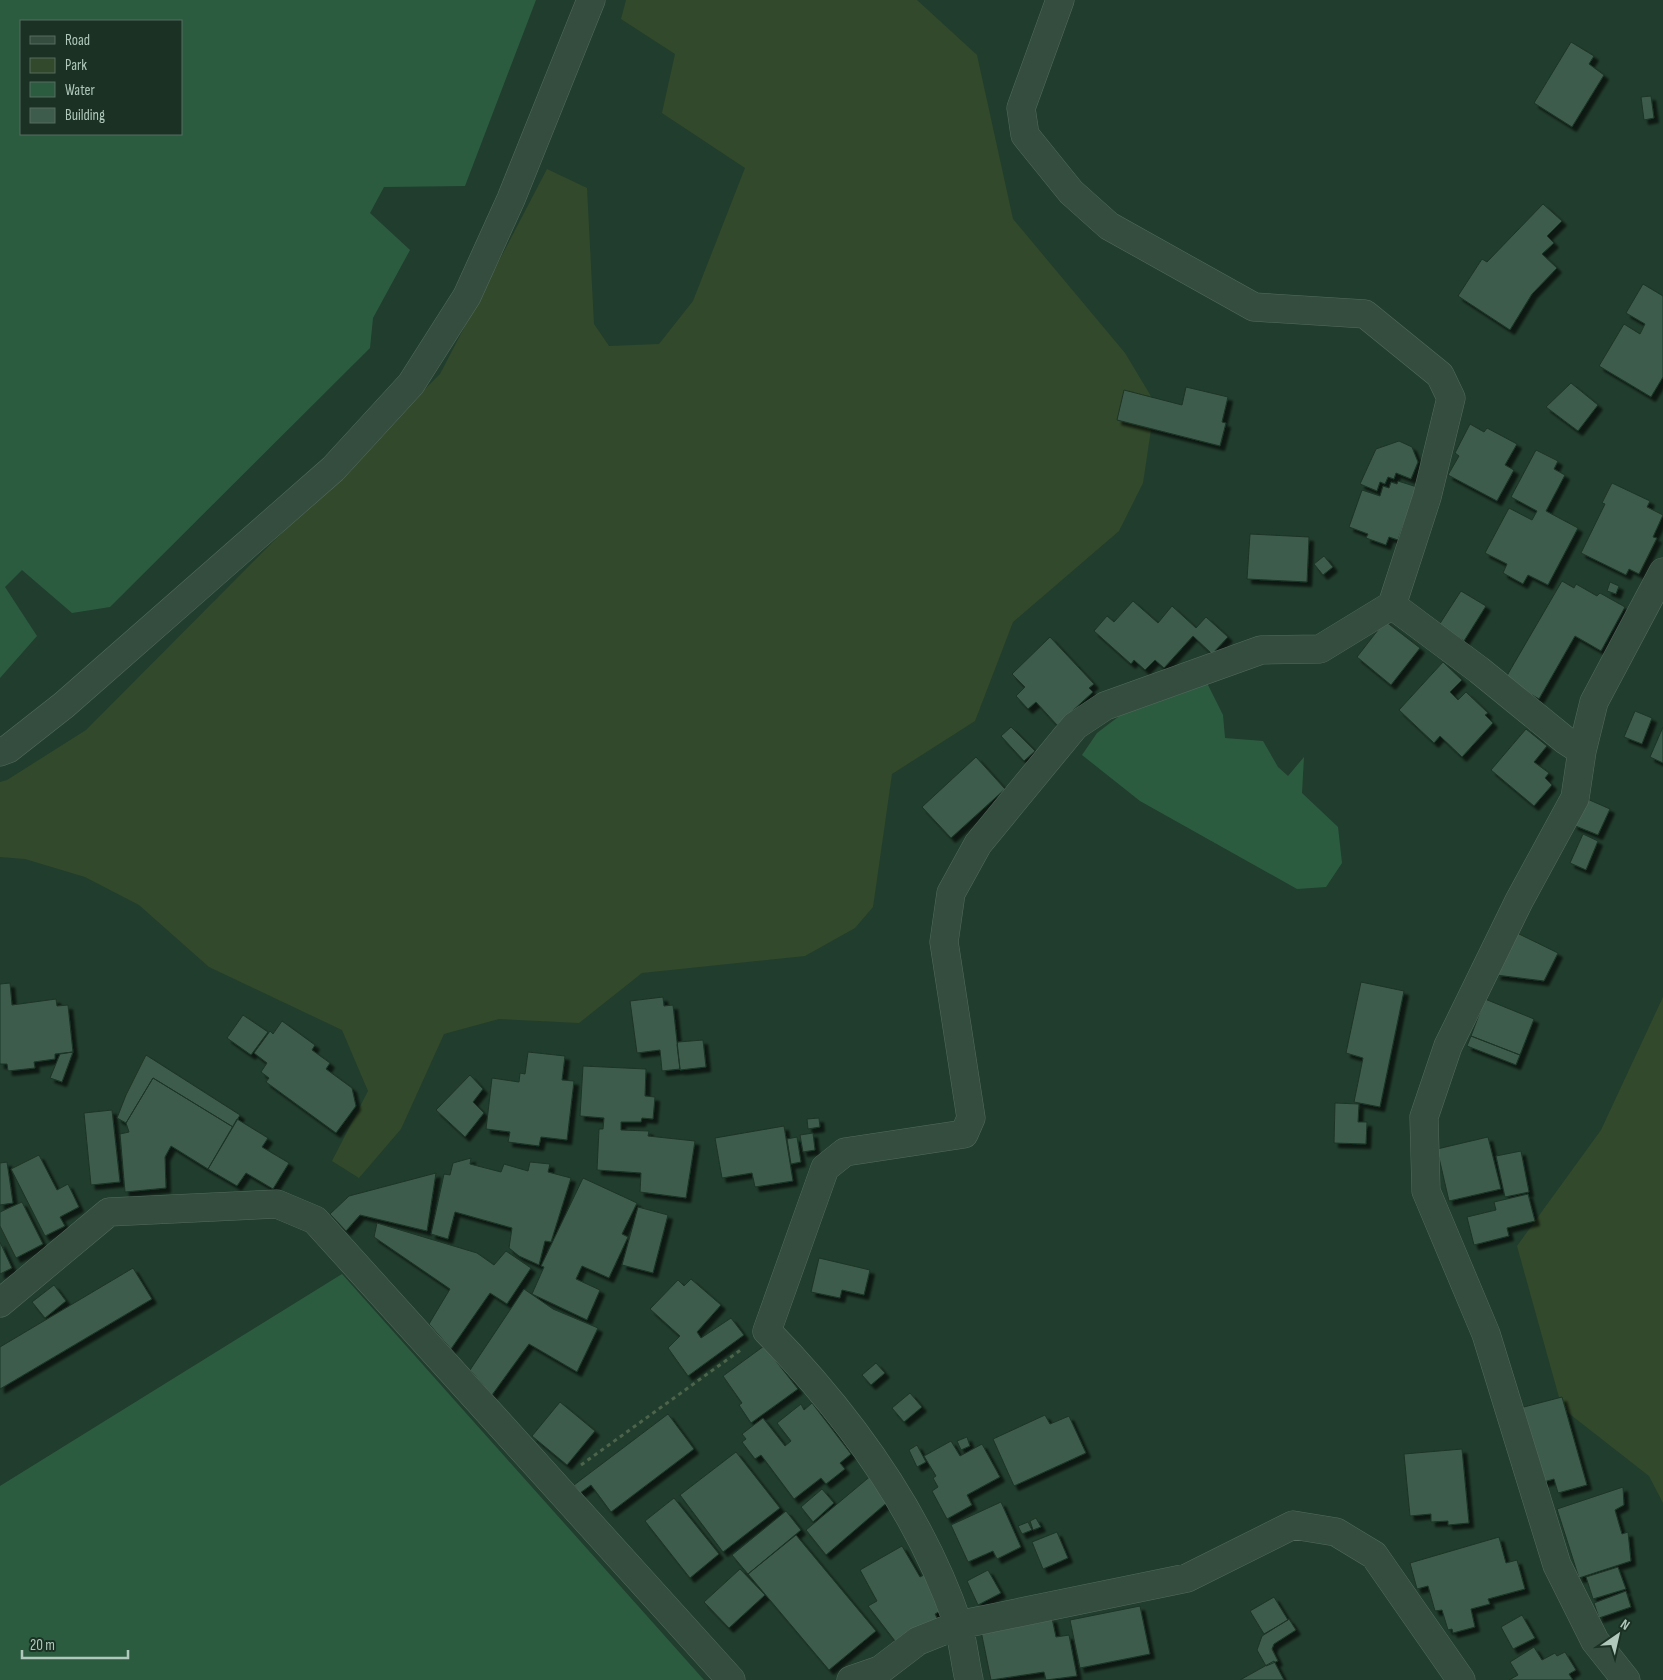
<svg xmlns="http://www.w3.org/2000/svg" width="1663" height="1680" viewBox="0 0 1663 1680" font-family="'Sofia Sans Condensed',sans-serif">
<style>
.green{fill:#32492b}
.water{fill:#2c5c40;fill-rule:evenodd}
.building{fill:#3d5c4b;stroke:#1c3426;filter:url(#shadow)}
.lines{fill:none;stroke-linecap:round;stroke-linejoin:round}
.minor-casing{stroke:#536b5d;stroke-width:29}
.path{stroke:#4c644b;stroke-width:3;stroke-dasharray:4 4;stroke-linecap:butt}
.minor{stroke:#354d3f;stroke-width:28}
</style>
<defs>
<filter id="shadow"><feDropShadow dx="4.5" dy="4.5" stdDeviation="1" flood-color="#0009"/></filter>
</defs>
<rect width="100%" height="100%" fill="#213d2d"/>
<path class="green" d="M626,0H917L977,55L1013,219L1125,353L1155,403L1143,483L1119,531L1013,622L975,721L892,774L873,907L855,928L805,956L642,973L579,1023L499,1019L444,1034L401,1129L359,1178L332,1161L368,1091L342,1030L209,967L139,905L85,877L25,859L0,857V782L7,780L86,730L440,374L547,169L587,188L594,324L609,346L659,344L693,301L745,168L662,113L675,54L621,19Z
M1663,997V1503L1649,1476L1562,1408L1517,1246L1601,1130Z"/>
<path class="water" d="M0,0H536L465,186L384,187L370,213L410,250L373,318L370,348L110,607L72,613L22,570L5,587L37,636L0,678ZM181,21V134H21V21Z
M1207,683L1223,715L1225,738L1263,741L1278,767L1288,776L1304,757L1302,793L1338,827L1342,863L1326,887L1297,889L1140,801L1082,755L1097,733L1122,714Z
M342,1274L704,1680H0V1486Z"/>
<path class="building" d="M1571,42L1594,56L1589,64L1604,75L1572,127L1534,103Z
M1651,96L1654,118L1644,120L1641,97Z
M1543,204L1562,221L1547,236L1554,243L1542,254L1557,268L1532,294L1510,330L1458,296L1482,259L1487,262Z
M1643,284L1663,296V377L1651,397L1599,366L1624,324L1640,334L1645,324L1626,313Z
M1571,383L1598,405L1578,431L1546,407Z
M1186,387L1228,397L1222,422L1226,423L1220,446L1117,420L1124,390L1182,405Z
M1470,424L1484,432L1487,428L1517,444L1505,465L1514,470L1497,501L1448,475L1459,456L1455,453Z
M1399,441L1412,447L1418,462L1411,479L1396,473L1394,479L1388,477L1385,484L1380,482L1377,491L1360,484L1376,449Z
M1536,450L1558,461L1554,469L1565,475L1546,511L1578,528L1548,585L1528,575L1523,584L1503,573L1507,564L1485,553L1509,508L1532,520L1537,511L1511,497Z
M1398,481L1417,487L1398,540L1389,537L1386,545L1366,538L1368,534L1349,527L1362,490L1380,496L1383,486L1389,488L1391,482L1397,484Z
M1612,483L1650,501L1647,507L1663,515L1653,537L1657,538L1639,574L1629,569L1626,575L1581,553L1605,504L1602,503Z
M1250,534L1309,537L1307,582L1247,579Z
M1324,556L1333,567L1323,575L1314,564Z
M1562,581L1574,588L1576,584L1597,596L1600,593L1625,607L1601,651L1575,636L1539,699L1505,679Z
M1610,582L1619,586L1616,594L1607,591Z
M1461,591L1486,606L1464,641L1439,625Z
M1133,601L1158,623L1172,606L1196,628L1206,617L1228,637L1212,654L1193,636L1164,668L1155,660L1145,670L1134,660L1131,664L1094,631L1107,616L1114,622Z
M1385,621L1420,648L1391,685L1357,657Z
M1050,637L1094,684L1089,688L1093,692L1057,725L1036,702L1028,709L1016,696L1025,687L1012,674Z
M1443,662L1462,680L1450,692L1458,700L1466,692L1488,713L1485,715L1493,723L1462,757L1440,736L1434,743L1399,710Z
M1635,711L1652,718L1642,744L1624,737Z
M1011,727L1035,751L1024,761L1001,736Z
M1663,727V763L1650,757Z
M1526,729L1547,746L1534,762L1549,773L1545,778L1552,785L1534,806L1491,770Z
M976,757L1005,789L951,838L922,807Z
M1585,798L1610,809L1598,835L1573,825Z
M1583,834L1598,841L1586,870L1570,863Z
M1517,933L1558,953L1544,981L1496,975Z
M1361,982L1404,991L1380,1107L1354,1102L1363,1058L1346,1053Z
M10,983L12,1005L56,999L57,1006L68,1005L73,1052L55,1054V1059L34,1062L35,1068L8,1071L7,1064H0V984Z
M663,997L664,1006L673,1005L680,1069L662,1071L660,1050L637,1053L630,1001Z
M1485,999L1534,1019L1520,1055L1471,1036Z
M243,1015L268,1032L251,1055L227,1038Z
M282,1021L315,1045L312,1050L330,1063L326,1069L352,1088L356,1106L336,1133L266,1082L269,1078L261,1072L267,1063L254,1053L270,1031L273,1034Z
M1471,1036L1520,1055L1516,1065L1467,1046Z
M703,1040L706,1067L680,1070L677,1045L678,1042Z
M73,1052L62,1082L50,1078L60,1054Z
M528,1052L565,1056L562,1080L574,1081L567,1140L541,1137L539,1146L508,1142L510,1132L486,1129L492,1078L519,1082L520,1073L525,1074Z
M146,1055L240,1115L233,1127L153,1078L126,1123L117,1118L126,1095Z
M583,1066L646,1069L645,1096L655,1097L653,1119L642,1118L641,1122H621V1130L649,1131L648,1136L695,1141L686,1198L640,1192L641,1173L597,1170L599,1129H603L604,1118L580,1116Z
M470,1075L483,1089L473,1102L484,1113L465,1137L436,1110Z
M153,1078L233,1127L208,1169L171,1146L165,1157L166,1188L125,1192L120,1134L129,1132L126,1123Z
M1335,1103L1359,1104L1358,1122H1367L1366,1144L1334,1143Z
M112,1110L120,1182L91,1185L84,1113Z
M819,1118L820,1127L808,1129L807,1119Z
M237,1119L268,1138L262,1147L289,1163L273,1189L246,1173L237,1186L208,1169Z
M784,1126L793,1181L755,1187L752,1173L722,1178L715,1138Z
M813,1133L815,1150L803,1152L800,1135Z
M797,1137L801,1162L791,1164L787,1139Z
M1488,1137L1501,1189L1449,1201L1437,1149Z
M1521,1151L1529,1192L1505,1197L1496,1156Z
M39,1155L57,1190L68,1184L79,1207L60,1217L65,1226L45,1236L11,1169Z
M471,1158L470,1164L501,1172L504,1164L528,1171L530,1162L550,1164L548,1172L571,1178L551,1242L545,1241L539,1265L519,1256L509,1248L512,1228L455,1212L448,1239L431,1234L444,1174L450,1175L453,1163Z
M7,1162L13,1203L0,1205V1163Z
M436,1173L427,1231L360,1215L346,1231L330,1214L349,1196Z
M583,1178L637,1203L622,1234L628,1237L609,1278L582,1266L576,1279L600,1290L587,1320L532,1294L544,1267L541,1266Z
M1528,1194L1535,1221L1507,1228L1509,1236L1474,1245L1467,1217L1496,1210L1494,1202Z
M22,1202L43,1244L16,1258L0,1226V1212Z
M638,1207L668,1215L653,1273L622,1265Z
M377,1223L477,1253L494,1265L506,1251L531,1268L507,1304L490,1293L451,1349L429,1324L450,1289L374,1237Z
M0,1242L12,1268L0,1274Z
M819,1258L870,1270L864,1295L842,1290L840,1298L811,1292Z
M133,1268L152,1299L0,1389V1347Z
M691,1279L721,1305L697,1332L701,1338L731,1318L744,1335L688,1376L668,1348L680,1336L650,1309L678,1280L684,1286Z
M54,1285L66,1301L45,1318L32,1302Z
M524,1289L553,1309L598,1328L577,1372L529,1344L492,1395L470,1370Z
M764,1346L798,1389L751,1423L739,1405L742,1403L723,1376Z
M876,1363L885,1373L871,1385L862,1375Z
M910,1393L922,1407L904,1422L892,1408Z
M1562,1397L1587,1485L1558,1493L1554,1479L1540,1483L1520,1408Z
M560,1402L595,1431L567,1465L532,1436Z
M812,1403L851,1454L840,1463L845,1469L826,1484L821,1478L794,1499L761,1455L755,1459L742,1442L746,1439L742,1434L763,1418L785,1446L791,1441L777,1423L801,1404L804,1410Z
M668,1414L694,1449L611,1512L591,1485L580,1493L574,1485Z
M1045,1415L1050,1424L1069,1416L1086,1453L1014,1486L993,1439Z
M967,1437L970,1446L961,1450L957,1441Z
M951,1441L960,1456L982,1444L1000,1477L967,1495L972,1505L947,1519L932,1491L938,1487L933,1478L936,1476L924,1456Z
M917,1445L926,1462L917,1467L909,1450Z
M1462,1449L1469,1523L1448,1525V1521L1431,1522V1514L1410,1516L1404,1454Z
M736,1452L780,1508L723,1552L680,1495Z
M873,1474L890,1500L826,1555L806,1530Z
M1623,1487L1624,1505L1615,1510L1622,1534L1628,1532L1631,1561L1579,1578L1557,1509Z
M822,1489L834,1503L813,1522L801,1507Z
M674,1498L719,1554L690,1578L645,1521Z
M1001,1502L1021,1547L997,1559L993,1551L968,1562L951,1525Z
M786,1511L801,1530L748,1574L732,1555Z
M1036,1518L1041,1527L1033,1530L1030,1521Z
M1028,1522L1032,1530L1022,1534L1018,1526Z
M1057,1532L1068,1558L1043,1569L1032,1542Z
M796,1535L876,1631L829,1670L748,1574Z
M1499,1537L1506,1563L1517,1560L1525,1589L1488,1599L1490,1604L1471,1609L1475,1627L1453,1633L1452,1629L1448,1630L1442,1610L1435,1611L1428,1586L1417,1589L1410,1563Z
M902,1546L920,1577L929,1572L949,1606L935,1614L939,1622L895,1641L868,1606L877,1601L860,1570Z
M1618,1567L1626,1589L1593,1599L1586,1577Z
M740,1569L765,1595L729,1628L704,1602Z
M988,1570L1001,1593L978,1605L967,1581Z
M1626,1591L1631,1607L1599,1618L1594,1603Z
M1274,1597L1288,1620L1264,1634L1250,1611Z
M1140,1606L1150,1654L1080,1668L1070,1620Z
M1522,1615L1535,1638L1513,1649L1501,1627Z
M1052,1618L1056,1637L1069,1635L1077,1676L1046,1680L1044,1672L991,1680L981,1631Z
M1289,1619L1296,1630L1274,1644L1272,1649L1278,1661L1266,1666L1257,1650L1262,1636Z
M1534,1647L1542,1660L1555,1653L1557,1656L1565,1652L1576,1670L1569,1674L1573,1680H1509L1518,1675L1510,1662Z
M1274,1661L1284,1680H1240Z"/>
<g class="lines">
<g class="minor-casing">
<path id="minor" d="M1060,0L1021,108L1025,135L1071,192L1109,226L1254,307L1365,314L1440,375L1451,398L1427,497L1392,605L1479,670L1565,740L1582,751
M0,752L8,749L64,705L333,469L411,384L467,296L511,199L591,0
M0,1303L109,1212L277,1204L315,1220L731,1680
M851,1680L880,1670L918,1641L958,1625L1187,1578L1293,1525L1336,1532L1374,1555L1461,1680
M969,1680C965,1662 963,1642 958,1624C920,1512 849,1415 767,1331L825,1168L845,1152L964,1134L971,1118L944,942L951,893L978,844L1075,726L1105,706L1261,650L1320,649L1392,605
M1626,1680L1595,1641L1557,1565L1486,1334L1426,1191L1424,1117L1448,1046L1519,901L1575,798L1582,751L1594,702L1663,572"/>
</g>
<path class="path" d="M581,1465L742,1349"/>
<use href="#minor" class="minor"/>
</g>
<rect x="20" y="20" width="162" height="115" fill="#1a3124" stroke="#566d61"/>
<rect x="30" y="36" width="25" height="8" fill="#354d3f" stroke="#566d61"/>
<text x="65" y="45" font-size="15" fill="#b0c8bc">Road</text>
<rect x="30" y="58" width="25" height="15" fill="#32492b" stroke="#566d61"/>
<text x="65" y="70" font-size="15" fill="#b0c8bc">Park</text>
<rect x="30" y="82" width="25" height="15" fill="#2c5c40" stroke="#566d61"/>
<text x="65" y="95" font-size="15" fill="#b0c8bc">Water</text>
<rect x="30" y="108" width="25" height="15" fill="#3d5c4b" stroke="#566d61"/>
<text x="65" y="120" font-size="15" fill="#b0c8bc">Building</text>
<g transform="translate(1618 1635) rotate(34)" stroke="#1a3124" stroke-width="4" paint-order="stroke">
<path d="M0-4L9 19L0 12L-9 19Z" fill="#b0c8bc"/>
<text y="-8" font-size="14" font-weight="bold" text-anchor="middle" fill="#b0c8bc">N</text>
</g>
<path d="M22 1650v8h106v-8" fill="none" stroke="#b0c8bc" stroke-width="2.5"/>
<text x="30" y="1650" font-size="15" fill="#b0c8bc" stroke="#1a3124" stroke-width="4" paint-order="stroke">20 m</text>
</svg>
